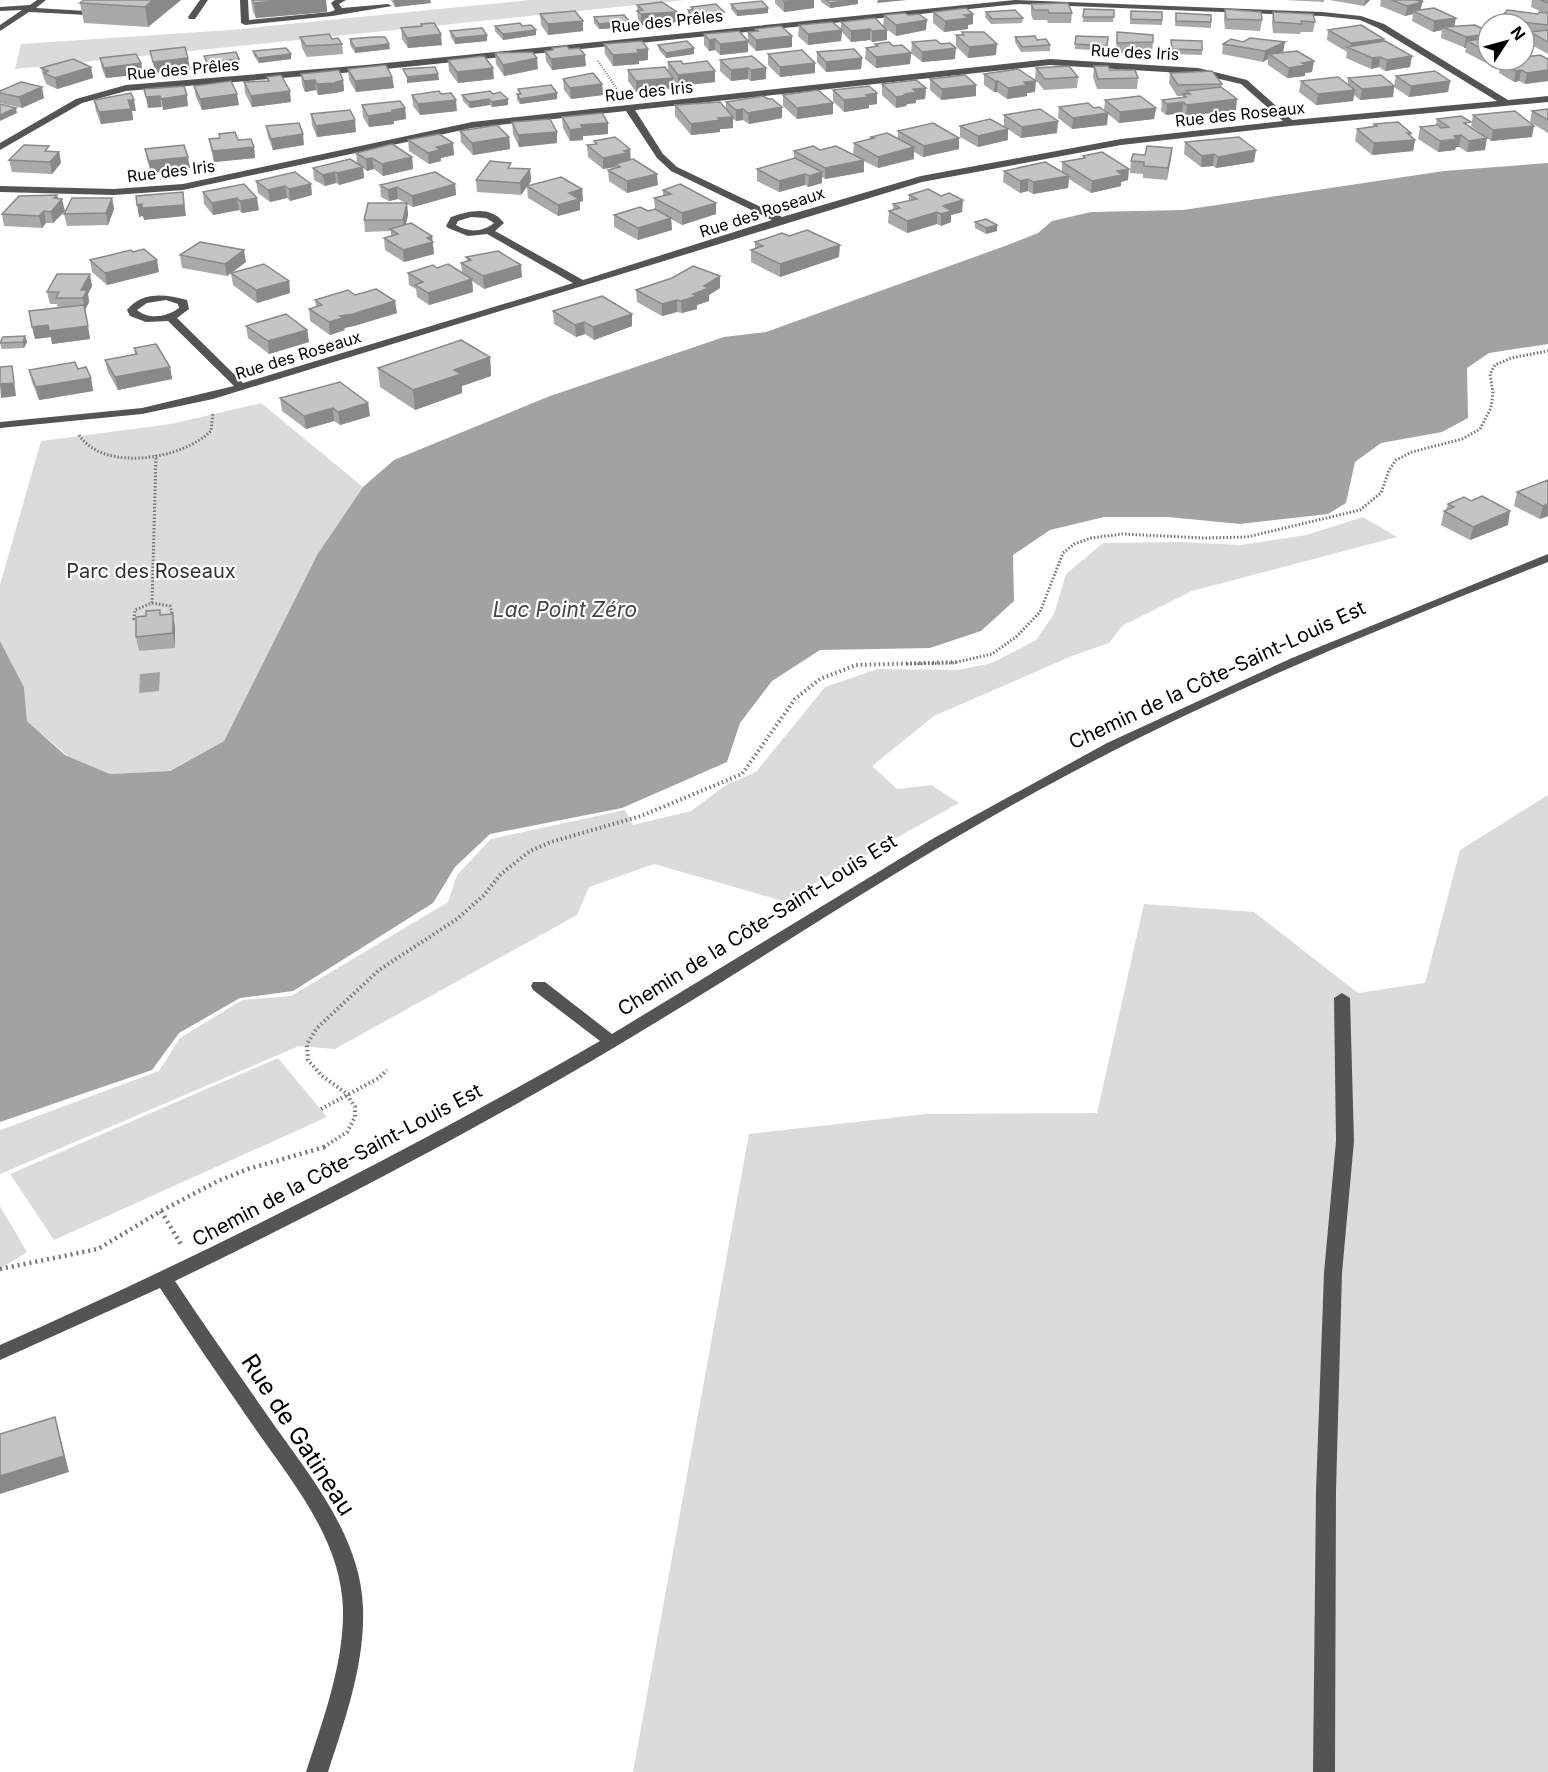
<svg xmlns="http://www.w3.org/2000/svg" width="1548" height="1772" viewBox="0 0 1548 1772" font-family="Inter,sans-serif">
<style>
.green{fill:#dbdbdb}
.water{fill:#a2a2a2}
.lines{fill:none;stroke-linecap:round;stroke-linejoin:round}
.path-far3{stroke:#767676;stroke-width:2;stroke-dasharray:1 1.5;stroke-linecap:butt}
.path-far2{stroke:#767676;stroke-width:3;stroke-dasharray:1.5 2;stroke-linecap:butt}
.path-far1{stroke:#767676;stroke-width:4;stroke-dasharray:1.5 3;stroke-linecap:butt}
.path{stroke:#767676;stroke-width:4.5;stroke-dasharray:2 4;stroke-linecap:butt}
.minor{fill:#545454;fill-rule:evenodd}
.wall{fill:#a9a9a9}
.shaded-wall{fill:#898989}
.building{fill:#c4c4c4;stroke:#898989;stroke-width:1.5}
.labels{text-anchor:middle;stroke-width:4.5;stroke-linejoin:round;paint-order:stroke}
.far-street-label{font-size:16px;fill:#000;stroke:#fff}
.park-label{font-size:20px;fill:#323232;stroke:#fff}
.street-label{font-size:20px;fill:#000;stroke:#fff}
.water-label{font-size:21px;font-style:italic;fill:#434343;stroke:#fff}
.near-street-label{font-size:24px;fill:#000;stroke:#fff}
</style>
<rect width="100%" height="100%" fill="#fff"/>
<path class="green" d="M530,0H685L15,69L21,44L230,30Z
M261,403L363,487L317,555L224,741L169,771L110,774L68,756L27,721L24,687L0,641V585L41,441L171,424Z
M1363,517L1397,537L1192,591L1122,626L1109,643L1072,656L934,716L872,766L897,789L931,785L959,803L783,901L654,864L589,887L577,915L335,1049L299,1046L0,1174V1130L159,1071L180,1038L242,1000L291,996L448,902L457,875L491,839L625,810L633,825L691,811L726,785L756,772L825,687L878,669L958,670L992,663L1036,640L1054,614L1066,574L1103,543L1181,542L1240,545L1306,535Z
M1548,795V1772H633L749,1134L926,1114L1097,1113L1144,904L1254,912L1358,993L1425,983L1460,850Z
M278,1058L327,1117L54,1240L10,1174Z
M0,1206L27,1252L0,1269Z"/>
<path class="water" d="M1548,163V344L1489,353L1467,368L1468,418L1442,432L1381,443L1355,462L1346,503L1328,514L1240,524L1168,517H1104L1050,530L1013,555L1014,601L981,631L930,648L820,650L772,681L740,723L727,762L622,808L490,834L455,867L433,903L293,991L240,998L179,1033L152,1070L0,1122V641L24,687L27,721L65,755L110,774L170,771L224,741L317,555L363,487L394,460L550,396L724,337L766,332L1005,246L1038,233L1052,221L1091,212L1183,210L1444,171Z
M160,672L159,691L139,693L140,674Z"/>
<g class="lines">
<path class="path-far3" d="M598,61L619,92"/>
<path class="path-far2" d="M79,435C104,473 183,459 211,431L213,412
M152,603L156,455
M152,603L170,606L172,612C164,625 147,626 134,619L135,610Z
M907,664L953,663L992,654L1016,637L1040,612L1063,553L1074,544L1091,538L1122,534L1204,538L1247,537L1360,510L1381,493L1389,470L1396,460L1412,452L1462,439L1480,429L1491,408L1493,393L1490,374L1495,365L1511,358L1548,351"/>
<path class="path-far1" d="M321,1109L379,1078L387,1070
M324,1147L347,1132L355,1117V1107L346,1093L322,1076L308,1060L307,1044L317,1028L379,970L457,919L483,896L501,874L530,851L551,842L641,816L742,774L795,699L820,679L856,665L956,662"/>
<path class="path" d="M161,1211L182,1246
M0,1269L98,1249L161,1211L218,1181L248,1169L328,1146"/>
<path class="minor" d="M37,0H46L36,8L86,11L100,0H109L88,15L29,12L0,31V25L22,10L0,11V7L30,5Z
M200,0H208L195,19H189L188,17Z
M240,0H248L249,20L330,12L335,10L331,3L335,0H346L339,4L342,8L388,4L392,6L332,16L245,25L241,23Z
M1015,0L1322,12L1361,16L1384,24L1508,100L1548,96V102L1290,126L1121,145L922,182L213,399L142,414L0,428V422L142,408L234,386L168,321L146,322L130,316L127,310C142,291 165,294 187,300L189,309L177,318L243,383L573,283L487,234L468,236L448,228L446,226L451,217C468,211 491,205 504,223L495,231L583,280L772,220L671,171L657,158L626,111L472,128L183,190L114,195L0,192V186L114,189L183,184L472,122L1050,59L1198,68L1247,80L1292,120L1497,101L1378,28L1360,20L1322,16L1019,4L366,71L126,91L82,103L0,150V143L76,99L126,85L366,65ZM1050,65L1198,74L1241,84L1283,121L1121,139L921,176L782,217L677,167L663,154L635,110ZM471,217L486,218L494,223C483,232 469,233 456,225L458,221ZM166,300L178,304L179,308C167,317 149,320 137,310L147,303Z
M1548,554V562C1381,628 1214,695 1056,781C905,862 763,959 615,1047C472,1132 324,1209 175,1281C204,1325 235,1369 265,1412C305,1470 361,1534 363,1608C365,1664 345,1720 328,1772H306C323,1720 344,1664 343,1609C341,1538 290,1479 252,1424C221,1379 190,1334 160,1288L0,1360V1345C206,1254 405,1153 600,1041L533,990L531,986L533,982H545L612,1034L934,838L1107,743L1292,658Z
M1342,993L1350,998L1354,1141L1342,1273L1336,1491L1335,1772H1313L1316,1491L1324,1273L1336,1141L1334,998Z"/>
</g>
<path class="wall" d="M84,0H181L148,27L84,23L80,3Z
M251,0H326L327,12L256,18L253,12Z
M391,0H430L431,3L395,7Z
M775,0H814V8L784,12L775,3Z
M821,0H858V4L830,8L821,2Z
M1285,0H1324V2Z
M1329,0H1370L1364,6Z
M1381,0H1423L1420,10L1454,26L1485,30H1488V60L1486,63L1465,52L1466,48L1441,38L1442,30L1433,32L1412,21L1413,14L1405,16L1380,6Z
M1532,0H1548V54L1528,43L1530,34L1524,33V24H1502L1504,14H1538L1544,13L1531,7Z
M731,4L768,8V13L737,16L731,9Z
M1031,4L1072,13L1071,23H1048L1047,20H1033L1031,14Z
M637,5L677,22L641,25L638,21Z
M691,7L724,17L693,21L688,15V10H691Z
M1084,9L1114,10L1113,22H1083Z
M1225,9L1262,20L1260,31L1225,29L1224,19Z
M1131,11L1162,20V25L1130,24Z
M933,12L973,14V24L968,25V29L944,32L933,23Z
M986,12L1023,18L1022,23L991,24L985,17Z
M1273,12L1315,22L1313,32H1301L1300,34L1273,33L1272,23Z
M1176,13L1211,22V28L1175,26Z
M540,14L583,21V31L548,35L541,25Z
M884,15L926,30L896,36L883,26Z
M594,17L629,21L630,27L599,29L594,23Z
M841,22L887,30V40L872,42L870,40L851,42L842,32L841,41L808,45L798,36L799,25L841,30Z
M421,24L442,45L408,48L402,39L401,28L421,26Z
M495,26H522L536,30V35L503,40L495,31Z
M755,29L792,36V47L756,51L748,43V52L720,55L715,50L709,51L704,45V34L748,41V32L755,31Z
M1328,30L1383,41L1410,67L1385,71L1379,67L1371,69L1346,58L1347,52L1327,40Z
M450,31L487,41L455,44L451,37Z
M962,32L996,55L968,58L956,46V35H961Z
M1117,32L1153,42L1152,53H1116Z
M1076,36L1108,37L1107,51L1075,49Z
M300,37L332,39L342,44L343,54L307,57L302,48Z
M1015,37L1037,40L1050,45V51L1021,52L1015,42Z
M350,39L390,49L355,53L350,45Z
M1171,40L1202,50V55L1171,54Z
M912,42L955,59L922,62L911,53Z
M604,44L648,49V60L639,61V64L613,66L605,54Z
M875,44L893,46L911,53L910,64L876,68L865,59L866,48L875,47Z
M1223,44L1283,53L1314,61L1312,72L1305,73V76L1287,78L1268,65V59L1263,62L1222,54Z
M658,45L694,48V54L666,58L659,50Z
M552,48L586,66L552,70L546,61L545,51L552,50Z
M253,51L291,59L259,63L254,56Z
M817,52L862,58L861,69L826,72L817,62Z
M495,53L538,69L504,76L496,64Z
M768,54L815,73L780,77L768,65Z
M100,58L141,63L143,74L106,78L102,69Z
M1548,59V81L1525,84L1519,81L1514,82L1499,73L1501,63L1512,61V60Z
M448,60L494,79L458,83L449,71Z
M720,60L766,68V79L751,81L748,79L731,81L720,71Z
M668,62L683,64L715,71V82L678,86L673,79L674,88L636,92L628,81V70L668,71Z
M1094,66L1138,78L1137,89H1097L1093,77Z
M91,67L93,78L57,89L46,84L45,80L44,79L41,68Z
M1036,68L1078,77L1077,88L1044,90L1035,79Z
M348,69L392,77L394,88L356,92L349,80Z
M1170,73L1222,84L1221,87L1236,110L1186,116L1182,113L1166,115L1161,111L1162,100L1183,97V96H1177L1169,83Z
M301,74L343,80L344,91L335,93L318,95L316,90L305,92L302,85Z
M984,74L1035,92L1027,93V96L1007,99L997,92H994L984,85Z
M1396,76L1450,81L1448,92L1409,97L1394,87L1393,97L1360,100L1354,95L1353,101L1316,105L1299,92L1301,81L1348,84V78L1394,86Z
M267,77L291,102L252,107L245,93L244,82L267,81Z
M563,79L602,84L603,95L571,99L564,90Z
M930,79L976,96L941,100L930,90Z
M882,84L926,88L925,99L916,100V103L907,104L906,106L896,108L882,95Z
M194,86L239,105L202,110L196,97Z
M518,89L557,99L520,104L517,100V94H519Z
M833,90L877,93V104L869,105V108L844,112L833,101Z
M0,91L44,98L22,108L0,103Z
M490,91L508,105L492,107L490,105L470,108L463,101L462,95Z
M412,95L457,111L420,115L413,106Z
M783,95L833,103V114L797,119L783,106Z
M768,99L782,107V118L749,124L743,120L736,121L733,119V128L720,129V132L691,135L675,116V105L726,108V102Z
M94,100L136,111H132L133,120L101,124L96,111Z
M1105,100L1156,108L1154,119L1119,123L1108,114L1107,125L1072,129L1058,118L1059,107L1094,108L1104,110Z
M362,105L405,108L406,119L394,121V124L369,127L363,117Z
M1548,109V133L1530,122L1532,111Z
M311,114L356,132L317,137L312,125Z
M1004,115L1057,133L1021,138L1008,129V140L978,147L960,137V126L1007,128L1004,126Z
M1473,115L1532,137L1491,141L1471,126Z
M562,117L608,134L583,136V140L570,141L563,128Z
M1437,119L1470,127L1485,150L1467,152L1459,147H1456L1455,150L1438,152L1418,139L1420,127L1436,125Z
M512,122L557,143L519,147L513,134Z
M1374,124L1411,133V136L1415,140L1413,151L1372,155L1355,141L1357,129L1373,126Z
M266,126L304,145L273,150L268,137Z
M460,131L509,137L510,149L473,155L461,142Z
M898,131L959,149L923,157L914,152V159L878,168L864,161V172L825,179L822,177V183L808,187L805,185L779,192L757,181V169L794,159V151L820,150L853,155L854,143L871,139V137L898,139Z
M219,134L254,147L255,158L214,162L211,150L209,139L220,138Z
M408,140L454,155L441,158V161L429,164L409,151Z
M594,141L631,160L658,185L627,193L609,181L608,170L615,167L603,169L588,157L587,145L595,144Z
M1185,142L1254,162L1216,168L1213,166L1201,167L1184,154Z
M1172,148L1167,180L1143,178V174L1130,173L1131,161L1145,155Z
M145,149L190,168L151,173L147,160Z
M50,152H59L61,163L52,174L12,172L9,160Z
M356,153L412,157L413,169L383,176L374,169L367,171L363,168L364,178L339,185L336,183L325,186L314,180L313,168L357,163Z
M1083,156L1128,180L1121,182V186L1091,193L1069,179L1068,188L1033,194L1028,191L1020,193L1003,182L1004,171L1062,172V162L1083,158Z
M512,168L530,169L531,181L528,186L582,189L583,201L580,202V210L558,216L528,198L527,187L521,195L477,192L476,180Z
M295,172L312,195L290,201L287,198L270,202L258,193L256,181Z
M244,184L259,210L242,213L239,210L213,215L204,204L203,192Z
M455,184L456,195L413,207L407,204L408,215L406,225L432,236L434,254L404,262L385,250L384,238L391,236V231L365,232L364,220L406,203L398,199L389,201L381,197L380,185Z
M663,190L716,203V214L682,225L671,219L672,230L638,240L614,227V215L648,211L655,209L654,198L663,196Z
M57,195L58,199L65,211L53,223H46L42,228L4,226L2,214Z
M909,195L962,212L951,215V222L941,226L937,224L907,233L888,223L889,211L893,210V204L909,201Z
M112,198L114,209L108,225L67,226L64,214Z
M975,222L997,225V231L986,234L975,228Z
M755,242L839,257L780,277L751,262V250L755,249Z
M133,252L159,272L107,285L92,272L90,260Z
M180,255L246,262L227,276L182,268Z
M466,257L522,277L484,289L472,281L473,292L429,305L417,297L416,289L409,285L408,273L437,268L462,273L461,263L467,261Z
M231,273L289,281L290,293L257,303L233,285Z
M720,276V288L709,295V301L697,305V309L682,313L677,312L662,316L637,302L636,290Z
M92,286L88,294L89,302L85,310L90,339L52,344L51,337L35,339L58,308L57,304H50L47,292Z
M355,295L397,313L354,326L344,328L345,330L330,335L310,321L309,309L316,307L315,300Z
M553,311L632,314V326L594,340L585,334L576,337L554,324Z
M246,326L307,330L309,342L269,354L248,338Z
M25,336L27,342L24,348L2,349L0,343Z
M134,348L170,367L172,379L118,390L108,372L105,360L135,354Z
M490,357L491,376L462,386V393L415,410L380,387L378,368Z
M78,369L91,378L93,391L39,400L32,382L29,370Z
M280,398L368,403L370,416L340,425L334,421L306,429L282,411Z
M1548,480V516L1540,519L1514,506L1517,492Z
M1448,504L1508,525L1470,540L1441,525L1444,511L1446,510Z
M160,610L161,615L173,614L175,628V648L139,651L136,637L146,616Z"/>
<path class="shaded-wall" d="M153,0H181L148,27L145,7Z
M287,0H326L327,12L256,18L254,3Z
M394,0H430L431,3L395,7Z
M798,0H814V8L784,12V2Z
M851,0H858V4L830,8V3Z
M878,0H907L877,3Z
M1365,0H1370L1364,6Z
M1409,0H1423L1420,12L1413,11V14L1405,16Z
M768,8V13L737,16V11Z
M677,12V22L641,25V14Z
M724,12V17L693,21V16Z
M973,14V24L968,25V29L944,32L945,21L964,15Z
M1456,18L1454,28L1443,27L1442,30L1433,32L1434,21Z
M927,20L926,30L896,36V25Z
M583,21V31L548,35V24Z
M629,21L630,27L599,29V24Z
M870,29V40L851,42V31Z
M536,30V35L503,40V34Z
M842,30L841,41L808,45V34Z
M887,30V40L872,42V31Z
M441,34L442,45L408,48L407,38Z
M1488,34V44L1467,41L1466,48H1464L1466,37Z
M487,35V41L455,44V38Z
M792,36V47L756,51V40Z
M715,39V50L709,51V40Z
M1384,39L1382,49L1351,48V43Z
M748,41V52L720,55V44Z
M1285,42L1283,53L1269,54L1268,59L1263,62L1265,51Z
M389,44L390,49L355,53V48Z
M997,44L996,55L968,58L969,47Z
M694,48V54L666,58V53Z
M956,48L955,59L922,62V52Z
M648,49V60L639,61V64L613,66V55L637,50Z
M911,53L910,64L876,68V57Z
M1488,53V60H1506L1486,63Z
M291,54V59L259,63L258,58Z
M585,55L586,66L552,70L551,59Z
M1412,56L1410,67L1385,71L1387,60Z
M1380,57L1379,67L1371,69L1372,58Z
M188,58L190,69L155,73L153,62Z
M537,58L538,69L504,76L503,65Z
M862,58L861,69L826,72V62Z
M239,59L240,65L208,68L207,63Z
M1314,61L1312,72L1305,73V76L1287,78L1289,68L1302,63Z
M141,63L143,74L106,78L104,68Z
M815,63V73L780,77V67Z
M91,67L93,78L57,89L55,78Z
M493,68L494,79L458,83L457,72Z
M748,68V79L731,81V70Z
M766,68V79L751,81V70Z
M1521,70L1519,81L1514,82L1516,71Z
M1548,70V81L1525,84L1527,73Z
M715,71V82L678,86V75Z
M438,74L439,80L407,83V77Z
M392,77L394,88L356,92L355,81Z
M673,78L674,88L636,92V81Z
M315,80L316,90L305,92L304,81Z
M343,80L344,91L335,93L318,95L317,84Z
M995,81H998L997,92H994Z
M1036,81L1035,92L1027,93V96L1007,99L1008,88L1024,82Z
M1450,81L1448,92L1409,97L1411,86Z
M602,84L603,95L571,99L570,88Z
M976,85V96L941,100L942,89Z
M1394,86L1393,97L1360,100L1362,89Z
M42,87L44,98L22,108L19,97Z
M926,88L925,99L916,100V103L907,104L906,106L896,108V97L913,89Z
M1355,90L1353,101L1316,105L1318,94Z
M290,91L291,102L252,107L251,96Z
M557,93V99L520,104V99Z
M877,93V104L869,105V108L844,112V100L866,95Z
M237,94L239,105L202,110L200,99Z
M187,95L188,106L163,110L161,99Z
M160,96L162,107L148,108L146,97Z
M489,99L490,105L470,108L469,102Z
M508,99V105L492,107V102Z
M1237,99L1236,110L1186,116L1187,105Z
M128,100H134L136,111H132L133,120L101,124L99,112Z
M456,100L457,111L420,115L418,104Z
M1183,102L1182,113L1166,115L1167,104Z
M833,103V114L797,119V108Z
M782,107V118L749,124L748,113Z
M16,108L17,113L0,121V115Z
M405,108L406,119L394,121V124L369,127L368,116L392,110Z
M1156,108L1154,119L1119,123L1120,112Z
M743,109V120L736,121V110Z
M1108,113L1107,125L1072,129L1073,118Z
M733,117V128L720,129V132L691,135V124L718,118Z
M355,120L356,132L317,137L316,126Z
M1058,121L1057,133L1021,138L1022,127Z
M608,123V134L583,136V140L570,141V130L581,125Z
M1534,126L1532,137L1491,141L1493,130Z
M1008,129V140L978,147V136Z
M557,132V143L519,147L518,135Z
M1407,133H1411L1410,140H1415L1413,151L1372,155L1374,143Z
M303,134L304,145L273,150L271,139Z
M1461,135L1459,147H1456L1455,150L1438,152L1440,141L1454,136Z
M509,137L510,149L473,155L472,143Z
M959,138V149L923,157L924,146Z
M1487,138L1485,150L1467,152L1469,141Z
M453,143L454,155L441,158V161L429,164L428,153L436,147Z
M254,147L255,158L214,162L213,151Z
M914,147V159L878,168V157Z
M1172,148L1171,159L1167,180L1168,168Z
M630,149L631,161L615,164V167L603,169V158Z
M1256,150L1254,162L1216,168L1218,157Z
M59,152L61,163L52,174L50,162Z
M1214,154L1213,166L1201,167L1202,156Z
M188,157L190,168L151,173L149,161Z
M412,157L413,169L383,176L382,164Z
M372,158L374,169L367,171L366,159Z
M864,160V172L825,179V168Z
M363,167L364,178L339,185L337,173Z
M530,169L531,181L521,195L520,183Z
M1129,169L1128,180L1121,182V186L1091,193L1092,181L1117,171Z
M335,172L336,183L325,186L323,175Z
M822,172V183L808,187L809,176Z
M657,174L658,185L627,193V181Z
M805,174V185L779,192V181Z
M1069,176L1068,188L1033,194V182Z
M1028,179V191L1020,193V181Z
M311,184L312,195L290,201L289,189Z
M455,184L456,195L413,207L412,196Z
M285,186L287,198L270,202L268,190Z
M397,187L398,199L389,201L388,190Z
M582,189L583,201L580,202V210L558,216V205L569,193Z
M183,192L186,216L144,220L143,216L139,217L137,205Z
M57,195L59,203L62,199L65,211L53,223L51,212L54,198Z
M112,198L114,209L108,225L106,213Z
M237,198L239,210L213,215L212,203Z
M257,198L259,210L242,213L240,201Z
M963,200L962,212L951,215V222L941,226V214L943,206Z
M407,203L408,215L404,231L403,220Z
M716,203V214L682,225V213Z
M44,211L46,223L42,228L39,216Z
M937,212V224L907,233V221Z
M671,218L672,230L638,240V228Z
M997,225V231L986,234V228Z
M432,236L434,254L404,262L403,250L427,238Z
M840,245L839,257L780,277V264Z
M244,250L246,262L227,276L225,264Z
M157,260L159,272L107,285L105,273Z
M521,265L522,277L484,289L483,276Z
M90,274L92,286L88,294L89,302L85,310L81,290Z
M720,276V288L709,295V301L697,305V309L682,313L681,301Z
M472,279L473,292L429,305L428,293Z
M289,281L290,293L257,303L256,290Z
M677,300V312L662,316V304Z
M395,301L397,313L354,326L344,328L345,330L330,335L329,322L340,316Z
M632,314V326L594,340L593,327Z
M584,322L585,334L576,337L575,325Z
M48,325L88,326L90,339L52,344L51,337L35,339L32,327Z
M307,330L309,342L269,354L268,341Z
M25,336L27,342L24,348L23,342Z
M490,357L491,376L462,386V393L415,410L413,390L454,370Z
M12,366L16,396L1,398L0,384Z
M170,367L172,379L118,390L115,377Z
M91,378L93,391L39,400L36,387Z
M368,403L370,416L340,425L338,412Z
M333,408L334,421L306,429L304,416Z
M1548,504V516L1540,519L1543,506Z
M1510,511L1508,525L1470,540L1473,527Z
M173,614L175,628V648L173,633Z
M55,1417L69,1472L0,1494V1476Z"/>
<path class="building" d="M84,0H153L145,7L80,3Z
M252,0H287L254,3Z
M783,0H798L784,2Z
M826,0H851L830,3Z
M1392,0H1416L1422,2L1407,6Z
M1540,0H1548V3Z
M762,1L768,8L737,11L731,4Z
M662,2L677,12L641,14L637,11L643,10L637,5Z
M1068,3L1072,13H1049L1048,10H1034L1031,4Z
M716,4L724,12L693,16L688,10H694L691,7Z
M966,8L973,14L964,15L969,18L945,21L933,12Z
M1434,8L1456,18L1434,21L1413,11Z
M1084,9L1114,10V17H1083Z
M1225,9L1261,12L1262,20L1226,19Z
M1015,10L1023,18L992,19L986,12Z
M1507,10L1538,14L1539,12L1548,13V25L1513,21L1517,16L1504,14Z
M575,11L583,21L548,24L540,14Z
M1131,11L1162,12V20L1131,19Z
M1273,12L1313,14L1315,22L1301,21L1302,24L1274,22Z
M905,13L908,15L919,14L927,20L896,25L884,15Z
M1176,13L1211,15V22L1176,21Z
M624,15L629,21L599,24L594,17Z
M875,18L887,30L872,31L870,29L851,31L841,22Z
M832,22L842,30L808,34L799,25Z
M434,23L441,34L407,38L401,28L422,26L421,24Z
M520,23L522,26L531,25L536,30L503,34L495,26Z
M1361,25L1384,39L1351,43L1328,30Z
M1475,25L1485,30H1488V34L1466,37L1443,27Z
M781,26L792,36L756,40L748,32L758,31L755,29Z
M482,28L487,35L455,38L450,31Z
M1548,30V42L1530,32Z
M739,31L748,41L720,44L715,39L709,40L704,34Z
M962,32H984L997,44L969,47L956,35H964Z
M1117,32L1153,35V42L1117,43Z
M329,34L332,39L338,38L342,44L306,46L300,37Z
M1035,36L1037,40L1046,39L1050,45L1022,47L1015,37Z
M1076,36L1108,37L1107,46L1075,44Z
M374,37H385L389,44L355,48L350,39Z
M1250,38L1285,42L1265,51L1223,44L1231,39L1243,42Z
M1488,38V52L1467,41Z
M936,40L941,44L950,43L956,48L922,52L912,42Z
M1171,40L1202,41V50L1172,49Z
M642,41L648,49L637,50L639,53L613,55L604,44Z
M687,41L694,48L666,53L658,45Z
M1385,41L1412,56L1387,60L1380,57L1372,58L1347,47Z
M889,42L893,46L902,45L911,53L876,57L866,48L878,46L875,44Z
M567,46L569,49L579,48L585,55L551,59L545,51L553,50L552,48Z
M185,47L188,58L153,62L150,51Z
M286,48L291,54L258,58L253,51Z
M854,49L862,58L826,62L817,52Z
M802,50L815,63L780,67L768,54Z
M1297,51L1314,61L1302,63L1306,65L1289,68L1269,54Z
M236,52L239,59L207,63L204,56Z
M532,52L537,58L503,65L495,53Z
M136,54L141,63L104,68L100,58Z
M1540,55L1548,59V70L1527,73L1521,70L1516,71L1501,63L1515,60H1514H1524V57Z
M484,56L493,68L457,72L448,60Z
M752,56L766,68L751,70L748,68L731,70L720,60Z
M73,59L91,67L55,78L44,73L48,71L41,68Z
M681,61L683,64L707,61L715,71L678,75L668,62Z
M386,65L392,77L355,81L348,69Z
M1069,66L1078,77L1045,79L1036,68Z
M1094,66H1108L1110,70H1135L1138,78L1098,79Z
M435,67L438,74L407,77L403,69Z
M665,67L673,78L636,81L628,70Z
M1018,69L1036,81L1024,82L1027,85L1008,88L998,81H995L984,74Z
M339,70L343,80L334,83L317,84L315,80L304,81L301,74Z
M1212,71L1222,84L1178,85L1170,73Z
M1435,71L1450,81L1411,86L1396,76Z
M593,73L602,84L570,88L563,79Z
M281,75L290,91L251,96L244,82L269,81L267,77Z
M965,75L976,85L942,89L930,79Z
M1381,75L1394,86L1362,89L1348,78Z
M1338,77L1355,90L1318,94L1301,81Z
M916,80L926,88L913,89L916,92L905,94L907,95L896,97L882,84Z
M231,81L237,94L200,99L194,86Z
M21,82L42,87L19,97L0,93V91Z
M551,85L557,93L520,99L517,94H521L518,89Z
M184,86L187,95L161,99L160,96L146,97L144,89Z
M869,86L877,93L866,95L869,97L844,100L833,90Z
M1221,87L1237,99L1187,105L1183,102L1167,104L1162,100L1186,97L1183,94H1190L1186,91Z
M818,90L833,103L797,108L783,95Z
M439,91L441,94L451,93L456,100L418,104L412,95Z
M490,91L493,94L500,92L508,99L492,102L489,99L469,102L462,95Z
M131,93L134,100H128L131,109L99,112L94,100Z
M763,96L768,99H772L782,107L748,113L743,109L736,110L726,102Z
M1140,96L1156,108L1120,112L1105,100Z
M400,101L405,108L392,110L393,112L368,116L362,105Z
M720,102L733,117L718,118L720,120L691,124L675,105Z
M1088,103L1094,108L1099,107L1108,113L1073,118L1059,107Z
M0,104L16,108L0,115Z
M1040,109L1058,121L1022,127L1004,115Z
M1548,109V120L1532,111Z
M350,110L355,120L316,126L311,114Z
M1515,111L1534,126L1493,130L1473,115Z
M602,113L608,123L581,125L583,128L570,130L562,117Z
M1461,116L1471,122L1464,123L1487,138L1469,141L1461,135L1454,136L1457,139L1440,141L1420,127L1438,125L1441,128L1449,127L1437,119Z
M550,119L557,132L518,135L512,122Z
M990,119L1008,129L978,136L960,126Z
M1398,122L1411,133H1407L1415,140L1374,143L1357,129L1377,126L1374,124Z
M299,123L303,134L271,139L266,126Z
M933,123L959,138L924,146L898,131Z
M497,125L509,137L472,143L460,131Z
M235,132L238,140L251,139L254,147L213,151L209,139L220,138L219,134Z
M887,133L914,147L878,157L854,143L874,138L871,137Z
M439,134L453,143L436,147L440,150L428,153L408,140Z
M615,137L630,149L624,151L627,153L603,158L587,145L597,144L594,141Z
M1239,137L1256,150L1218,157L1214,154L1202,156L1185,142Z
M392,144L412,157L382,164L372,158L366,159L356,153Z
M24,145L49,146L45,151L59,152L50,162L9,160Z
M184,145L188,157L149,161L145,149Z
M813,146L820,150L836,146L864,160L825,168L794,151Z
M1147,146L1172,148L1168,168L1144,166V162L1131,161L1133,154L1145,155Z
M1102,152L1129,169L1117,171L1122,175L1092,181L1062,162L1085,158L1083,156Z
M795,158L822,172L809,176L805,174L779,181L757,169Z
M350,159L363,167L337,173L335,172L323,175L313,168Z
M633,159L657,174L627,181L608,170L620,167L615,164Z
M490,161L511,163L508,168L530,169L520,183L476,180Z
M1045,162L1069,176L1033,182L1028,179L1020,181L1004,171Z
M295,172L311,184L289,189L285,186L268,190L256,181Z
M435,172L455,184L412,196L397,187L388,190L380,185Z
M561,177L582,189L569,193L579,199L558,205L527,186Z
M244,184L257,198L240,201L237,198L212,203L203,192Z
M680,184L716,203L682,213L654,198L671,194L663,190Z
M928,189L941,196L949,193L963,200L943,206L952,211L941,214L937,212L907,221L889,211L900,208L893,204L917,199L909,195Z
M183,192L184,205L142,208V204L137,205L136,196Z
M57,195L54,198L62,199L51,212L44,211L39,216L2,214L19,196Z
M72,198H112L106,213L64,214Z
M368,203H407L403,220H364Z
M640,207L648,211L655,209L671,218L638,228L614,215Z
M986,219L997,225L986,228L975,222Z
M411,223L432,236L427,238L433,242L403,250L384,238L398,234L390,229Z
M807,230L840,245L780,264L751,250L763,246L755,242L782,233L789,236Z
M200,242L244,250L225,264L180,255Z
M144,249L157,260L105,273L90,260L131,250L133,252Z
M498,251L521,265L483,276L461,263L471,260L466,257Z
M264,264L289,281L256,290L231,273Z
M448,264L472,279L428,293L415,285L423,282L408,273L433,265L437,268Z
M693,266L720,276L704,286L709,288L693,294L697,296L681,301L677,300L662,304L636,290L672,278Z
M57,274H90L81,290H87L83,298H56L59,292H47Z
M376,289L395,301L353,314L340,316L343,318L329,322L309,309L322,305L315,300L348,290L355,295Z
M602,296L632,314L593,327L584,322L575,325L553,311Z
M84,305L88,326L49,331L48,325L32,327L29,311Z
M286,314L307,330L268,341L246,326Z
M25,336L23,342L0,343L3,337Z
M461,340L490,357L454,370L461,374L413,390L378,368Z
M156,344L170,367L115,377L105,360L137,354L134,348Z
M75,362L78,369L86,367L91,378L36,387L29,370Z
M12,366L14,383L0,384V367Z
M340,382L368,403L338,412L333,408L304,416L280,398Z
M1548,480V504L1543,506L1517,492Z
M1482,496L1510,511L1473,527L1444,511L1454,507L1448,504L1464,497L1471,501Z
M160,610V615L173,614V633L136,637V617L146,616V611Z
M55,1417L64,1456L0,1476V1434Z"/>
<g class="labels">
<g class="far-street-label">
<text transform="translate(667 21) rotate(-6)" y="6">Rue des Prêles</text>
<text transform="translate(1135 52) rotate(3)" y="6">Rue des Iris</text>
<text transform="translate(183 69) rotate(-5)" y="6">Rue des Prêles</text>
<text transform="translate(649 91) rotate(-6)" y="6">Rue des Iris</text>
<text transform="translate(1240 114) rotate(-6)" y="6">Rue des Roseaux</text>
<text transform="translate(171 171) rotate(-7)" y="6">Rue des Iris</text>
<text transform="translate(762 212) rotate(-18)" y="6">Rue des Roseaux</text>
<text transform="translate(298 355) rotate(-17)" y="6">Rue des Roseaux</text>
</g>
<g class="park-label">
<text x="151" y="578">Parc des Roseaux</text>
</g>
<g class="street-label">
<text transform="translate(1217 675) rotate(-25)" y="7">Chemin de la Côte-Saint-Louis Est</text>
<text transform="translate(757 925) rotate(-32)" y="7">Chemin de la Côte-Saint-Louis Est</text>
<text transform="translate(337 1165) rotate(-28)" y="7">Chemin de la Côte-Saint-Louis Est</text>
</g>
<g class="water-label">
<text x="565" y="617">Lac Point Zéro</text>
</g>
<g class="near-street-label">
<text transform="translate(298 1435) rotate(57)" y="8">Rue de Gatineau</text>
</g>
</g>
<g transform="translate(1506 42) rotate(54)"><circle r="28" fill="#ffffff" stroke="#999999" stroke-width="1.5"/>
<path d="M0-4.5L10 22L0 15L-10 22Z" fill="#000000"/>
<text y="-9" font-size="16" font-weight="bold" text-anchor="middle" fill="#000000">N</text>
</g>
</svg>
